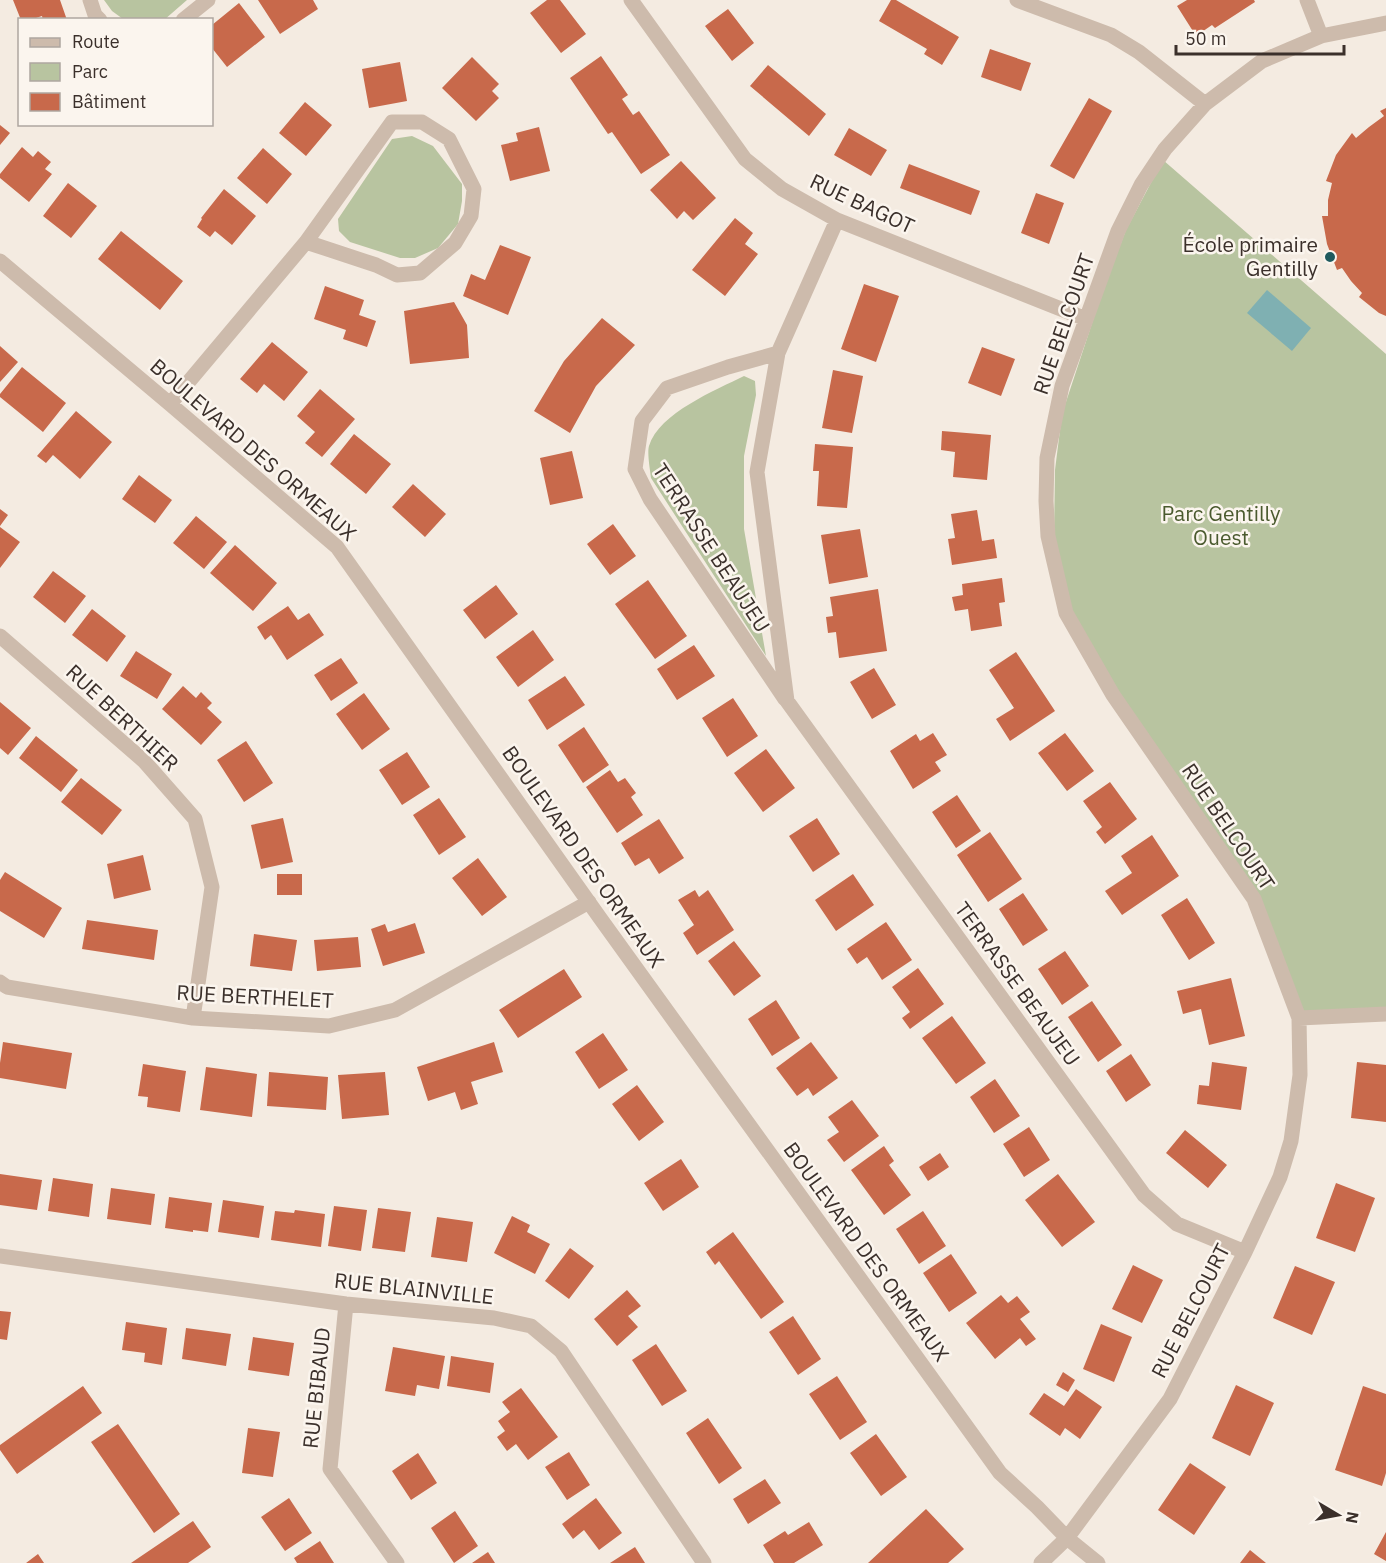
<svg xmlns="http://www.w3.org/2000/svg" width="1386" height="1563" viewBox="0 0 1386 1563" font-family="'IBM Plex Sans',sans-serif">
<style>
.green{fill:#b8c4a0}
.water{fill:#7fb0b2}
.building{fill:#c8694b}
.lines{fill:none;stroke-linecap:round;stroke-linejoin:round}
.street{stroke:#cdbbac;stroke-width:15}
.poi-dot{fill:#1f5a5e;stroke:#fbf5ee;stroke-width:2}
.labels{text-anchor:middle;stroke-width:5;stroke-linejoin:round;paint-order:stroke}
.street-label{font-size:21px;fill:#3b302b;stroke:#fbf5ee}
.poi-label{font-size:21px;fill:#3b302b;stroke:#fbf5ee;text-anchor:end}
.park-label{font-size:21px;fill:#4a5a2e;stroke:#fbf5ee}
</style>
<rect width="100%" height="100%" fill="#f4ebe1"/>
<path class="green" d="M104,0H187L164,20L123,19L112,11Z
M412,136L433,146L462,184V201L458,224L438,248L415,258H400L350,242L339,231L338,219L392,139Z
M1163,160L1386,354V1009L1304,1013L1259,901L1115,693L1070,612L1054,537L1055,470L1062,414L1104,287L1126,230Z
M744,376L755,381L756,395L744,456V529L766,656L651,478C650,469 647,453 649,446C659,413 716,390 744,376Z"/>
<path class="water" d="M1267,290L1311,328L1292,351L1247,313Z"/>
<path class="building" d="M13,0H60L67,20H43L42,16L30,20H21Z
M258,0H313L318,9L280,34Z
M547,0H560L586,34L561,53L530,13Z
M891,0H896L959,37L942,65L924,54L927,49L879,21Z
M1187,0H1254L1255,2L1215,28L1212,25L1196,36L1177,6Z
M239,3L265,37L227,67L212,48V25Z
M728,9L754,43L732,61L705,26Z
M990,49L1031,63L1021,91L981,77Z
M601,56L628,95L622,99L633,115L639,111L670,155L641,174L612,132L608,134L570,78Z
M472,57L499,84L492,91L499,98L476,121L442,88Z
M400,62L407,101L369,108L362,69Z
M768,65L826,114L809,136L750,86Z
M1089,98L1112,111L1074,179L1050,166Z
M305,102L332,125L306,156L279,133Z
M1386,108V316L1379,313L1359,297L1362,293L1351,281L1342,268L1337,270L1327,244L1322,216H1328V200L1332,183L1326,181L1336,155L1352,133L1356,138L1369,127L1384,116L1380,111Z
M0,125L10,133L0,145Z
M539,127L550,171L510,181L501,145L518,141L516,133Z
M849,128L887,150L871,176L834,155Z
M22,147L33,157L38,151L51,162L45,169L52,174L29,202L0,178V174Z
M263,148L292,174L267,204L237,178Z
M681,161L716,198L693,220L684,211L677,219L650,190Z
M909,164L980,191L971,215L900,188Z
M68,183L97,206L71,238L43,216Z
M224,189L256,216L232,245L215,231L210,237L197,227L202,219L201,218Z
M1036,193L1064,203L1049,244L1021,233Z
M735,218L753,233L745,244L758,254L725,296L692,270Z
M121,231L183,281L160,310L98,259Z
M500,245L531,257L508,315L463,296L471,274L485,280Z
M864,284L899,296L876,362L841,349Z
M325,286L364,300L359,315L376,321L367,347L343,339L346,330L314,319Z
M454,302L467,325L469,358L410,364L404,311Z
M602,318L635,345L596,386L570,433L534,411L564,361Z
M272,342L308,372L284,401L264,384L257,393L240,379Z
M0,346L18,362L0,382Z
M982,347L1015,359L1001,396L968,383Z
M22,367L66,403L43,432L0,397V394Z
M833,370L863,376L852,433L822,428Z
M320,389L355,419L322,457L305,443L315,432L297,416Z
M76,411L112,442L80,479L53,455L46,463L37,456Z
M942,431L991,435L987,480L953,477L955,452L941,450Z
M354,434L391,464L366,494L330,464Z
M815,444L853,447L847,508L817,506L819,471H813Z
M572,451L583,498L550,505L540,458Z
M139,475L172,500L155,523L122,499Z
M413,484L446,514L425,537L392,507Z
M0,509L8,515L0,526Z
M977,510L982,541L994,539L997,558L952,565L948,539L955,538L951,514Z
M196,516L227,542L204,569L173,543Z
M613,524L636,556L610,575L587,544Z
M0,527L20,542L0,568Z
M860,529L868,577L829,584L821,535Z
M235,545L277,583L253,611L210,573Z
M53,571L86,596L65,623L33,597Z
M1002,578L1005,602L999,603L1002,626L971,631L968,609L955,611L952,597L963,595L962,584Z
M648,580L687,636L655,659L615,604Z
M496,585L518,614L485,639L463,610Z
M878,589L887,651L839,658L836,632L828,633L826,617L833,616L830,597Z
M288,606L298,620L309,613L324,635L287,660L271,635L265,640L257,627Z
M92,609L126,636L107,662L72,635Z
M533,630L554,660L518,687L496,657Z
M694,645L715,676L677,700L657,669Z
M136,651L172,674L157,699L120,676Z
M1016,652L1055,711L1010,741L996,719L1014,708L989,670Z
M341,658L358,683L331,701L314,675Z
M874,668L896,705L872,719L850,682Z
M565,676L585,705L547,730L528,700Z
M183,686L196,698L201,692L212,703L207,708L222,722L201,745L162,709Z
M364,693L390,729L362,750L336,714Z
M733,698L758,736L727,757L702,718Z
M0,702L31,728L8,755L0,748Z
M584,727L609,765L583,783L558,745Z
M933,733L947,755L935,762L941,771L913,789L890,751L916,734L920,741Z
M1065,733L1094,771L1067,791L1038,753Z
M36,736L78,770L61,792L19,758Z
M246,741L273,783L244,802L217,760Z
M766,749L795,788L763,812L734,773Z
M407,752L430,787L402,805L379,770Z
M610,770L618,782L625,778L636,793L631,797L643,815L617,833L586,787Z
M81,778L122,810L102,835L61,802Z
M1110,782L1137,819L1105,844L1096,832L1102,827L1083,801Z
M957,795L981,831L956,848L932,812Z
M439,798L466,837L439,855L413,815Z
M283,818L293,862L261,869L251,825Z
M817,818L840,854L813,872L789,836Z
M659,819L684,858L659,874L649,858L635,866L621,843Z
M990,832L1022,879L988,902L957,855Z
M1152,835L1179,876L1122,915L1105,891L1132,873L1121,856Z
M143,855L151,890L114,899L107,864Z
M478,858L507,897L482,916L452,878Z
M5,872L62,908L44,938L0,911V880Z
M277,874H302V895H277Z
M853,874L874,905L836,931L815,900Z
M695,890L699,897L708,890L734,930L697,955L683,933L694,925L678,900Z
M1023,893L1048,930L1023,946L999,909Z
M1187,898L1215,943L1189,960L1161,915Z
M87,920L158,930L154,960L82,949Z
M886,922L912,960L882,980L867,957L857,964L847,949Z
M415,923L425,953L383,966L371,929L385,924L388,932Z
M254,934L297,940L292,971L250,966Z
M358,937L361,967L317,971L314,940Z
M734,941L761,976L734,996L708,961Z
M1065,951L1089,986L1062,1005L1038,969Z
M918,968L944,1004L910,1029L902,1018L910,1012L892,987Z
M564,969L582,997L518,1038L499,1010Z
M1231,978L1245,1036L1209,1045L1201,1009L1183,1014L1177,991Z
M776,1000L800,1038L772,1056L748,1019Z
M1092,1001L1122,1045L1098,1062L1068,1017Z
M952,1016L986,1063L956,1084L922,1038Z
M603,1033L628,1070L599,1089L575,1052Z
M3,1042L72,1053L66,1089L0,1078V1063Z
M494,1042L503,1072L471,1082L478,1104L461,1110L455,1092L428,1101L417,1067Z
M811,1042L838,1078L813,1096L808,1088L797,1096L776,1068Z
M1131,1054L1151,1085L1126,1102L1106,1071Z
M1212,1062L1247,1067L1241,1110L1197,1104L1199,1085L1209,1086Z
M1357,1062L1386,1065V1122L1351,1118Z
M143,1064L186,1071L180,1112L147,1107L148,1097L138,1096Z
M206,1067L257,1074L252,1117L200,1110Z
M269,1072L328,1077L326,1110L267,1106Z
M385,1072L389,1115L342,1119L338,1075Z
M995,1079L1020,1116L994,1133L970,1097Z
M637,1085L664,1122L639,1141L612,1104Z
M852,1100L879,1136L844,1162L827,1140L839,1132L828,1117Z
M1029,1127L1050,1160L1024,1177L1003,1144Z
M1185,1130L1227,1165L1208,1188L1166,1153Z
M884,1146L894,1161L889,1165L911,1195L884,1215L851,1170Z
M940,1153L949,1167L928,1181L919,1167Z
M681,1159L699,1187L663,1211L644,1183Z
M0,1174L42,1180L37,1210L0,1205Z
M1058,1174L1095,1222L1062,1247L1025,1200Z
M53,1178L93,1184L89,1217L48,1211Z
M1336,1183L1375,1198L1355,1252L1316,1238Z
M111,1188L155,1194L151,1225L107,1219Z
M169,1197L212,1203L208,1232L193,1230V1232L165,1228Z
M223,1200L264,1206L259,1238L218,1232Z
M334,1206L367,1210L361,1251L328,1246Z
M378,1208L411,1212L405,1252L372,1248Z
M295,1210L325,1214L321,1247L271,1240L275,1211L294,1213Z
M923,1211L946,1246L919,1264L896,1229Z
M512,1216L530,1225L527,1232L550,1244L535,1274L494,1253Z
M437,1217L473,1222L467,1262L431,1257Z
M733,1232L784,1302L761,1319L719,1261L715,1265L706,1252Z
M570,1248L594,1266L569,1299L545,1281Z
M951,1254L977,1293L949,1312L923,1273Z
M1133,1265L1163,1280L1142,1323L1112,1309Z
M1295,1266L1335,1282L1312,1335L1273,1318Z
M627,1290L641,1306L628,1316L638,1327L617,1346L594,1319Z
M1001,1295L1008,1303L1017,1296L1030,1312L1020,1319L1036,1339L1026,1346L1020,1338L995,1359L966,1323Z
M0,1311L11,1312L7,1340L0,1339Z
M793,1316L821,1359L798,1375L769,1332Z
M126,1322L167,1328L162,1365L144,1362L145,1353L122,1350Z
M1101,1324L1132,1337L1114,1382L1083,1369Z
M186,1328L231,1334L226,1366L182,1359Z
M253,1337L294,1343L289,1376L248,1370Z
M656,1344L687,1391L662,1406L632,1360Z
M393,1347L445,1356L439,1389L417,1385L415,1396L385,1391Z
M451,1356L494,1363L490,1393L447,1386Z
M1063,1372L1075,1380L1068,1392L1056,1385Z
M837,1376L867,1422L840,1440L809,1394Z
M1236,1385L1274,1403L1250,1456L1212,1438Z
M83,1386L102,1413L17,1474L0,1450V1445Z
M1363,1386L1386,1394V1473L1382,1486L1335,1470Z
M521,1388L558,1437L528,1460L516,1444L507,1451L497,1437L505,1431L498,1421L510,1412L502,1402Z
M1076,1389L1102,1407L1080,1439L1065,1428L1060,1436L1029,1414L1044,1393L1064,1406Z
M708,1418L742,1468L719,1484L686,1433Z
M118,1424L180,1514L154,1533L91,1442Z
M248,1428L280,1432L273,1477L242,1473Z
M876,1434L907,1477L881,1496L850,1453Z
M569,1452L590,1485L567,1500L545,1467Z
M418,1453L437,1483L411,1500L392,1471Z
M1190,1463L1226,1487L1194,1535L1158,1510Z
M765,1479L781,1503L748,1524L733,1499Z
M289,1498L312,1533L285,1551L261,1517Z
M596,1498L622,1533L599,1550L584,1530L573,1539L562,1524Z
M926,1509L964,1549L948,1563H868Z
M455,1511L478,1546L454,1563L431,1528Z
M193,1521L211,1547L188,1563H131Z
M809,1522L823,1545L794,1563H774L763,1545L785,1531L788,1535Z
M1386,1532V1561L1374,1554Z
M320,1541L334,1563H297L294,1558Z
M635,1547L645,1563H610Z
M1250,1550L1266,1563H1240Z
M488,1552L495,1563H472Z
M38,1554L44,1563H26Z"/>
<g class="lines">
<path class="street" d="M90,0L95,15L100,20
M631,0L745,159L782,189L837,220L1086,319
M1017,0L1111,35L1139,52L1205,104
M1307,0L1321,36
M183,20L208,0
M837,220L778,353L757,472L787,701L1144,1195L1177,1224L1245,1252
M0,261L170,404L337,547L600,918L1000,1473L1037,1507L1067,1538L1098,1563
M778,353L728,367L667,388L642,421L635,469L650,499L785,699
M170,404L306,242L392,122H422L449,139L474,189L471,216L455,243L420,273L397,275L376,265L306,242
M0,636L144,761L195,819L212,887L193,1018
M0,982L7,987L193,1018L329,1026L395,1010L589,902
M1299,1018L1386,1014
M0,1256L346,1304L494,1318L531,1326L561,1351L704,1563
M346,1304L330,1469L397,1563
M1041,1563L1067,1538L1170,1399L1245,1252L1280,1177L1291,1141L1300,1075L1299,1018L1254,899L1113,695L1066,613L1048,536L1046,501L1047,458L1062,386L1118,231L1141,185L1165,149L1205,104L1262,61L1321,36L1386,23"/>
</g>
<circle class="poi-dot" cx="1330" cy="257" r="6"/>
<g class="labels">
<g class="street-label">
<text transform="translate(862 204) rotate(25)" y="7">RUE BAGOT</text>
<text transform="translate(1064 324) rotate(-71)" y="7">RUE BELCOURT</text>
<text transform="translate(253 450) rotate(41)" y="7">BOULEVARD DES ORMEAUX</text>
<text transform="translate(711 548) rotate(57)" y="7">TERRASSE BEAUJEU</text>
<text transform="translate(122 718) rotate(43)" y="7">RUE BERTHIER</text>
<text transform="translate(1228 827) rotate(56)" y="7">RUE BELCOURT</text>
<text transform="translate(583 857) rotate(55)" y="7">BOULEVARD DES ORMEAUX</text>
<text transform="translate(1017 984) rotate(54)" y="7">TERRASSE BEAUJEU</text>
<text transform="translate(255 997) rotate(3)" y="7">RUE BERTHELET</text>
<text transform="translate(866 1252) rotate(54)" y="7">BOULEVARD DES ORMEAUX</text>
<text transform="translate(414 1289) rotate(6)" y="7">RUE BLAINVILLE</text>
<text transform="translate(1191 1311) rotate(-63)" y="7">RUE BELCOURT</text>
<text transform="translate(317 1388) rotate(-84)" y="7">RUE BIBAUD</text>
</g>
<g class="poi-label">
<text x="1318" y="252">École primaire<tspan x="1318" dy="24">Gentilly</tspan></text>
</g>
<g class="park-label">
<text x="1221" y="521">Parc Gentilly<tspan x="1221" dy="24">Ouest</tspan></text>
</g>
</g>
<rect x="18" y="18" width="195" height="108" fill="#fbf5ee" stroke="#aea6a0" stroke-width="1.5"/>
<rect x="30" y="38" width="30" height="9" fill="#cdbbac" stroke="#aea6a0" stroke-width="1.5"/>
<text x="72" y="48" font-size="18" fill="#3b302b">Route</text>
<rect x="30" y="63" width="30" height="18" fill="#b8c4a0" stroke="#aea6a0" stroke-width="1.5"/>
<text x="72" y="78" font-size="18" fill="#3b302b">Parc</text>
<rect x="30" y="93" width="30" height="18" fill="#c8694b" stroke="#aea6a0" stroke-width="1.5"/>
<text x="72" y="108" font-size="18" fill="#3b302b">Bâtiment</text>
<g transform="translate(1338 1515) rotate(100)" stroke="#fbf5ee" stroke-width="4.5" paint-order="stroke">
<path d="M0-4.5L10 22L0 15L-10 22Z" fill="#3b302b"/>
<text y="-9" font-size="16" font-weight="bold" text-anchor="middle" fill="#3b302b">N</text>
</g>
<path d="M1176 45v9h168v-9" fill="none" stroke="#3b302b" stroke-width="3"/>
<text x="1185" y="45" font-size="18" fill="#3b302b" stroke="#fbf5ee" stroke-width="4.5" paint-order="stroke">50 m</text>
</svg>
